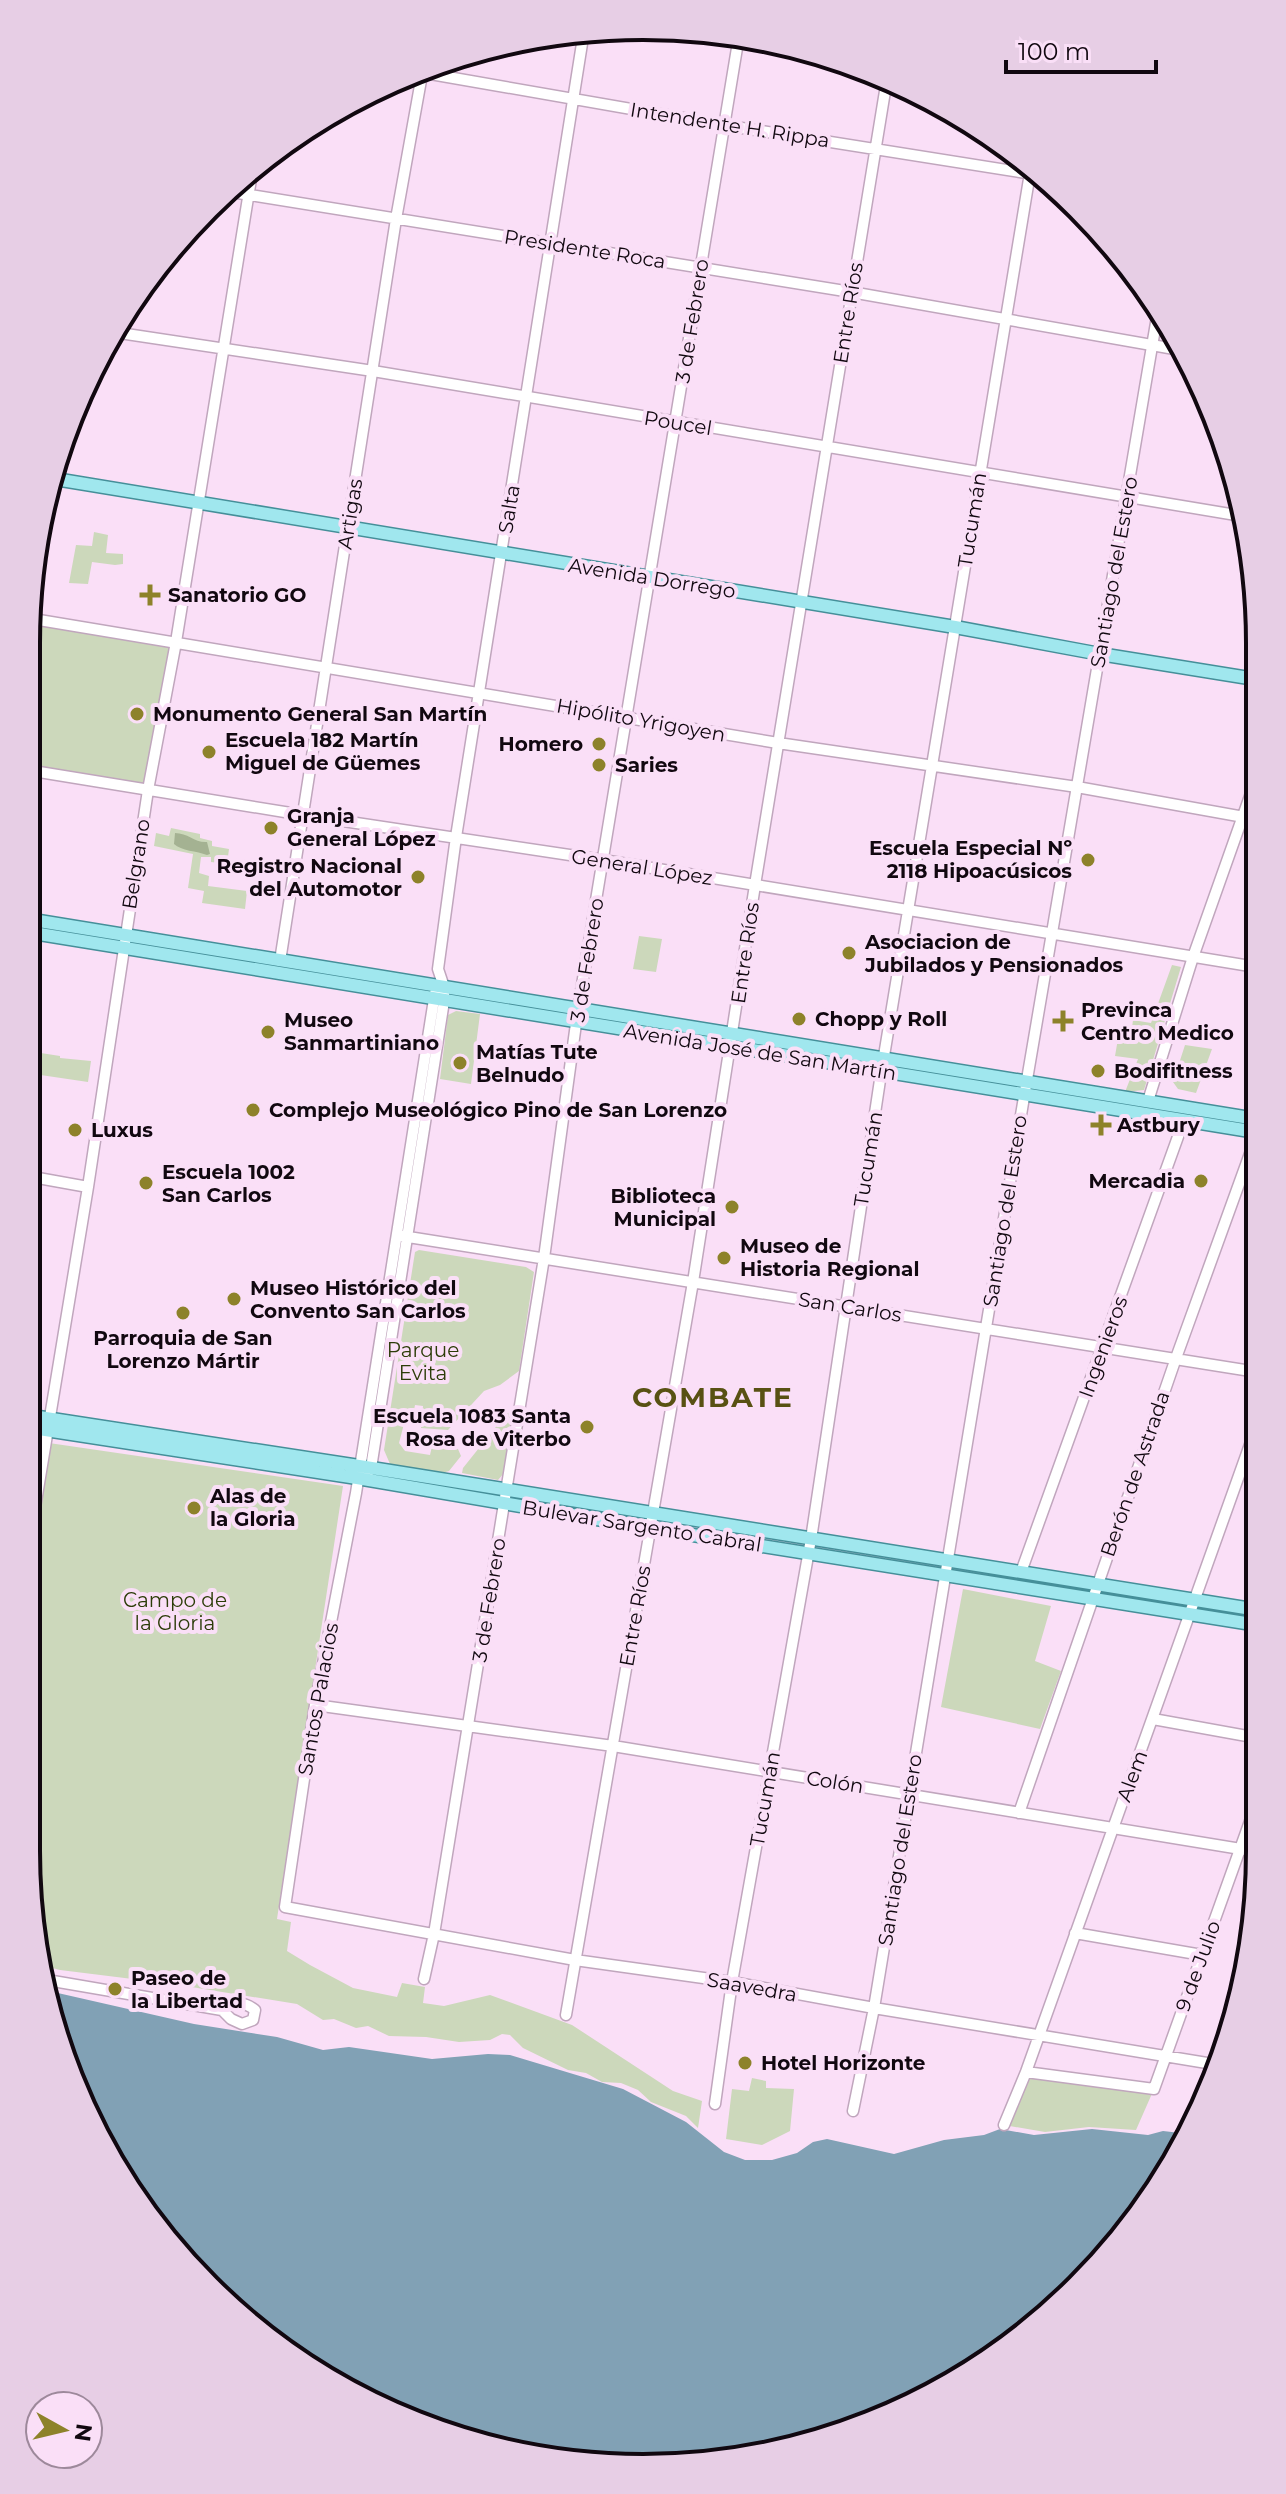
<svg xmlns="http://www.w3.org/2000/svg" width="1286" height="2494" viewBox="0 0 1286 2494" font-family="Montserrat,sans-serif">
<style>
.green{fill:#ccd8bb}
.forest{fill:#a4b292}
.water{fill:#81a1b5}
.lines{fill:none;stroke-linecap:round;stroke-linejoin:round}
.minor-casing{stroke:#c0a6bd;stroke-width:13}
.major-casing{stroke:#458f99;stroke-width:15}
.minor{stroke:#fff;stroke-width:10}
.major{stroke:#a0e7ee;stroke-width:12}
.poi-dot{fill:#8d822a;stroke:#fadff7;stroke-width:3}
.labels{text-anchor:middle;stroke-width:8;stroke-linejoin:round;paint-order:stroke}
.street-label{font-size:20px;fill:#110810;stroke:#fadff7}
.poi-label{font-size:20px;font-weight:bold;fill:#110810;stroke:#fadff7;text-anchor:start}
.park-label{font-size:20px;fill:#2c3c08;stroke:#fadff7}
.district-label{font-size:28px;font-weight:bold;letter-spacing:2px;fill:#585113;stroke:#fadff7}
.rim{fill:none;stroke:#110810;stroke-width:4}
</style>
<rect width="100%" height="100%" fill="#fadff7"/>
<path class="green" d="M94,532L108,535L106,553L123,554V564L115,565L92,562L88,584L69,583L76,545L92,546Z
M27,618L176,642L148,790L27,770Z
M171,828L200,834V838L212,841V846L229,849L227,864L211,862V857H201L199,873L209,876L208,886L247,891L245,909L202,903L204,891L188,888L193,854L154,846L156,833L169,836Z
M639,936L662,939L656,972L633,969Z
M1172,965L1181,967L1144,1090L1125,1092L1138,1059L1115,1056L1120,1027L1132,1028L1133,1020L1151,1023Z
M456,1011L480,1014L471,1084L440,1079L448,1015Z
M1185,1045L1212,1049L1196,1093L1178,1089L1173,1082Z
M28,1051L60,1056V1058L91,1061L88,1082L27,1073Z
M419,1250L526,1267L534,1272L519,1371L500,1385L484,1391L448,1430L421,1428L423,1406L415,1405L412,1421L405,1420L399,1443L405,1451L430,1455L433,1442L443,1443L447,1449L453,1447L458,1449L461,1456L449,1471L442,1473L390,1464L384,1450L415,1252Z
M513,1412L514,1414L504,1473L498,1480L462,1473L463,1468L507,1413Z
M49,1443L343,1486L277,1919L291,1922L287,1951L310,1965L353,1988L397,1997L402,1983L425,1987L423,2003L444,2006L490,1995L572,2025L673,2091L702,2101L698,2128L686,2116L651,2102L638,2090L621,2083L602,2082L586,2073L568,2070L523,2048L510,2035L502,2034L490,2040L459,2042L426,2037L389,2036L368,2026L356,2028L334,2019L323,2020L297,2004L173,1984L60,1970L45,1966L26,1851V1605Z
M963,1589L1051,1606L1035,1661L1061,1671L1040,1729L941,1707Z
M1026,2072L1154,2089L1136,2130L1089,2127L1045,2132L1004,2125Z
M752,2078L766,2081V2088L794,2089L790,2131L762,2145L726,2139L732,2089L749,2091Z"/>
<path class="forest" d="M175,833C188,833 195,843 207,842L210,854L207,855C197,851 181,851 174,844Z"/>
<path class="water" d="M49,1991L194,2024L277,2037L323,2050L349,2047L432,2059L488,2054L510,2055L623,2089L686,2122L724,2152L745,2160H772L797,2153L813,2142L827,2139L894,2154L944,2140L984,2135L1000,2129L1034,2135L1092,2129L1148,2135L1163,2131L1189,2134L1079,2288L915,2405L803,2447L684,2467L484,2447L301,2364L154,2227L59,2050Z"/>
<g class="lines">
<g class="minor-casing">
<path id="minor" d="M419,72L723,125L1045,176
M225,191L851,292L1180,350
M113,332L373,371L1242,516
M27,618L778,743L1077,787L1255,819
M27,770L303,815L603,860L1256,967
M280,961L396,219L423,69
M435,993L356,1493L315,1705L285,1907L575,1960L732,1982L874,2008L1219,2065
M1148,1101L1193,957L1255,782
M27,1176L88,1187
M402,1236L1257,1372
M367,1474L371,1468L444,1001V987L438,969L456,837L584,31
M26,1562L88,1187L148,790L176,642L253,167
M1021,1572L1184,1120
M315,1705L613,1746L1259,1852
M1153,1719L1258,1738
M1019,1813L1176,1358L1256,1137
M1075,1933L1202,1955
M424,1979L434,1934L544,1258L578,1009L739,36
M47,1980L222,2010L231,2019L242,2024L253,2020L255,2010C243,2001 235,2002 222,2010
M566,2015L693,1282L755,885L887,79
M1026,2072L1154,2089L1258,1799
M715,2104L732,1982L811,1539L880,1080L1031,167
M853,2111L874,2008L1023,1103L1158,311
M1004,2125L1026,2072L1257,1425"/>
</g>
<g class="major-casing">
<path id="major" d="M49,478L955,627L1100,654L1255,679
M27,919L1256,1119
M27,932L1256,1132
M26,1415L359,1466L1258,1610
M26,1427L357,1478L649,1528L1258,1625"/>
</g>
<use href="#minor" class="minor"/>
<use href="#major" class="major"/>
</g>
<g class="poi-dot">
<path d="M146 583h8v8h8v8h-8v8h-8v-8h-8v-8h8z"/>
<circle cx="137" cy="714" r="8"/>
<circle cx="599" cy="744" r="8"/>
<circle cx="209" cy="752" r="8"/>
<circle cx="599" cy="765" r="8"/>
<circle cx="271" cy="828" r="8"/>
<circle cx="1088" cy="860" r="8"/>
<circle cx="418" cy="877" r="8"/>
<circle cx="849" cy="953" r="8"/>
<circle cx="799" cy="1019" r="8"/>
<path d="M1059 1009h8v8h8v8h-8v8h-8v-8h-8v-8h8z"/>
<circle cx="268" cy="1032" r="8"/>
<circle cx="460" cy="1063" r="8"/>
<circle cx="1098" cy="1071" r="8"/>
<circle cx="253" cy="1110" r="8"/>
<path d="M1097 1113h8v8h8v8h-8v8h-8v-8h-8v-8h8z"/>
<circle cx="75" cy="1130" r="8"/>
<circle cx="1201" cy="1181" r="8"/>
<circle cx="146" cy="1183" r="8"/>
<circle cx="732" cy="1207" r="8"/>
<circle cx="724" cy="1258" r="8"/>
<circle cx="234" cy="1299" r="8"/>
<circle cx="183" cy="1313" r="8"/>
<circle cx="587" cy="1427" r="8"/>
<circle cx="194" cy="1508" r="8"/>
<circle cx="115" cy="1989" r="8"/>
<circle cx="745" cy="2063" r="8"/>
</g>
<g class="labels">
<g class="street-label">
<text transform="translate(730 125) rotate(9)" y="7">Intendente H. Rippa</text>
<text transform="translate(585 249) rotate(9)" y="7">Presidente Roca</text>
<text transform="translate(848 313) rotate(-81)" y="7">Entre Ríos</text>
<text transform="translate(692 321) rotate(-81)" y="7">3 de Febrero</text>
<text transform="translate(678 423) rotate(9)" y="7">Poucel</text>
<text transform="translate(509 509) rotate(-81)" y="7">Salta</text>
<text transform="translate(350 514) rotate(-81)" y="7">Artigas</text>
<text transform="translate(972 520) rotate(-81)" y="7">Tucumán</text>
<text transform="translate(1114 572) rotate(-80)" y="7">Santiago del Estero</text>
<text transform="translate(652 578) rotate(9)" y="7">Avenida Dorrego</text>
<text transform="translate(641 720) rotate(10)" y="7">Hipólito Yrigoyen</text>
<text transform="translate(136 864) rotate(-81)" y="7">Belgrano</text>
<text transform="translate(642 867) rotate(9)" y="7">General López</text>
<text transform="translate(745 953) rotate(-82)" y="7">Entre Ríos</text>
<text transform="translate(587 960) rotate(-81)" y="7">3 de Febrero</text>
<text transform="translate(760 1052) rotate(9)" y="7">Avenida José de San Martín</text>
<text transform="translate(868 1159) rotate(-81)" y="7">Tucumán</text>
<text transform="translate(1005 1211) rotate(-81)" y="7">Santiago del Estero</text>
<text transform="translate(850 1307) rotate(9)" y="7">San Carlos</text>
<text transform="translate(1103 1347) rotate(-70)" y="7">Ingenieros</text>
<text transform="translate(1135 1474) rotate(-71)" y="7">Berón de Astrada</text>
<text transform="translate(642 1526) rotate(9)" y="7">Bulevar Sargento Cabral</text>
<text transform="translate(489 1600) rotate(-81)" y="7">3 de Febrero</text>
<text transform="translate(635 1616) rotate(-80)" y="7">Entre Ríos</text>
<text transform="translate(318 1699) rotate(-80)" y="7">Santos Palacios</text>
<text transform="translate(1132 1776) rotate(-70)" y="7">Alem</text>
<text transform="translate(835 1782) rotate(9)" y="7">Colón</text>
<text transform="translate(765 1799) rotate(-80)" y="7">Tucumán</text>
<text transform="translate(900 1850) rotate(-81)" y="7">Santiago del Estero</text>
<text transform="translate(1198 1966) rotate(-70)" y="7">9 de Julio</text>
<text transform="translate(752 1987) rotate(10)" y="7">Saavedra</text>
</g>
<g class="poi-label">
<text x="168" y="602">Sanatorio GO</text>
<text x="153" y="721">Monumento General San Martín</text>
<text x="225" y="747">Escuela 182 Martín<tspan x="225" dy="23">Miguel de Güemes</tspan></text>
<text x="583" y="751" text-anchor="end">Homero</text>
<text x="615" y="772">Saries</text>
<text x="287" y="823">Granja<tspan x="287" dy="23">General López</tspan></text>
<text x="1072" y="855" text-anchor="end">Escuela Especial Nº<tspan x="1072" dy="23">2118 Hipoacúsicos</tspan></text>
<text x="402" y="873" text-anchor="end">Registro Nacional<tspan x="402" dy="23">del Automotor</tspan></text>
<text x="865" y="949">Asociacion de<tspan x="865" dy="23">Jubilados y Pensionados</tspan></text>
<text x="1081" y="1017">Previnca<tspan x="1081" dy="23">Centro Medico</tspan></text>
<text x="815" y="1026">Chopp y Roll</text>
<text x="284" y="1027">Museo<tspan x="284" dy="23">Sanmartiniano</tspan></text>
<text x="476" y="1059">Matías Tute<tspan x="476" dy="23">Belnudo</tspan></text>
<text x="1114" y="1078">Bodifitness</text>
<text x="269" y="1117">Complejo Museológico Pino de San Lorenzo</text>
<text x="1117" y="1132">Astbury</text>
<text x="91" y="1137">Luxus</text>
<text x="162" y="1179">Escuela 1002<tspan x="162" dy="23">San Carlos</tspan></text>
<text x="1185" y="1188" text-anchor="end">Mercadia</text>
<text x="716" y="1203" text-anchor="end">Biblioteca<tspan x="716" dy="23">Municipal</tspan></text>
<text x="740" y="1253">Museo de<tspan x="740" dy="23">Historia Regional</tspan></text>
<text x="250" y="1295">Museo Histórico del<tspan x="250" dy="23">Convento San Carlos</tspan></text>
<text x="183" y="1345" text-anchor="middle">Parroquia de San<tspan x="183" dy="23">Lorenzo Mártir</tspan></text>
<text x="571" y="1423" text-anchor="end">Escuela 1083 Santa<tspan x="571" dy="23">Rosa de Viterbo</tspan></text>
<text x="210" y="1503">Alas de<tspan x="210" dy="23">la Gloria</tspan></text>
<text x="131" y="1985">Paseo de<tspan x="131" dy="23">la Libertad</tspan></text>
<text x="761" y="2070">Hotel Horizonte</text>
</g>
<g class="park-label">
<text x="423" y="1357">Parque<tspan x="423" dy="23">Evita</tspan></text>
<text x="175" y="1607">Campo de<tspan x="175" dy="23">la Gloria</tspan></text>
</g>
<g class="district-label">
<text x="713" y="1407">COMBATE</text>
</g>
</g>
<path d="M0 0H1286V2494H0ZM643 40H643A603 603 0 0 1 1246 643V1851A603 603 0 0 1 643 2454H643A603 603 0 0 1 40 1851V643A603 603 0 0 1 643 40Z" fill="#e7cee5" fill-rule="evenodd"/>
<path class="rim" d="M643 40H643A603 603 0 0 1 1246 643V1851A603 603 0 0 1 643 2454H643A603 603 0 0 1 40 1851V643A603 603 0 0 1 643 40Z"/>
<g transform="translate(64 2430) rotate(98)"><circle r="38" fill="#fadff7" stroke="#9d899b" stroke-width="2"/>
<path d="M0-6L14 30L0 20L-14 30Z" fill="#8d822a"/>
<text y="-12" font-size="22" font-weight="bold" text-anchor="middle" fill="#110810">N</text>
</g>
<path d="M1006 60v12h150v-12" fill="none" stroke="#110810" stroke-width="4"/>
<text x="1018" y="60" font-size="24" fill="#110810" stroke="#fadff7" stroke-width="6" paint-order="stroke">100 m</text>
</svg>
